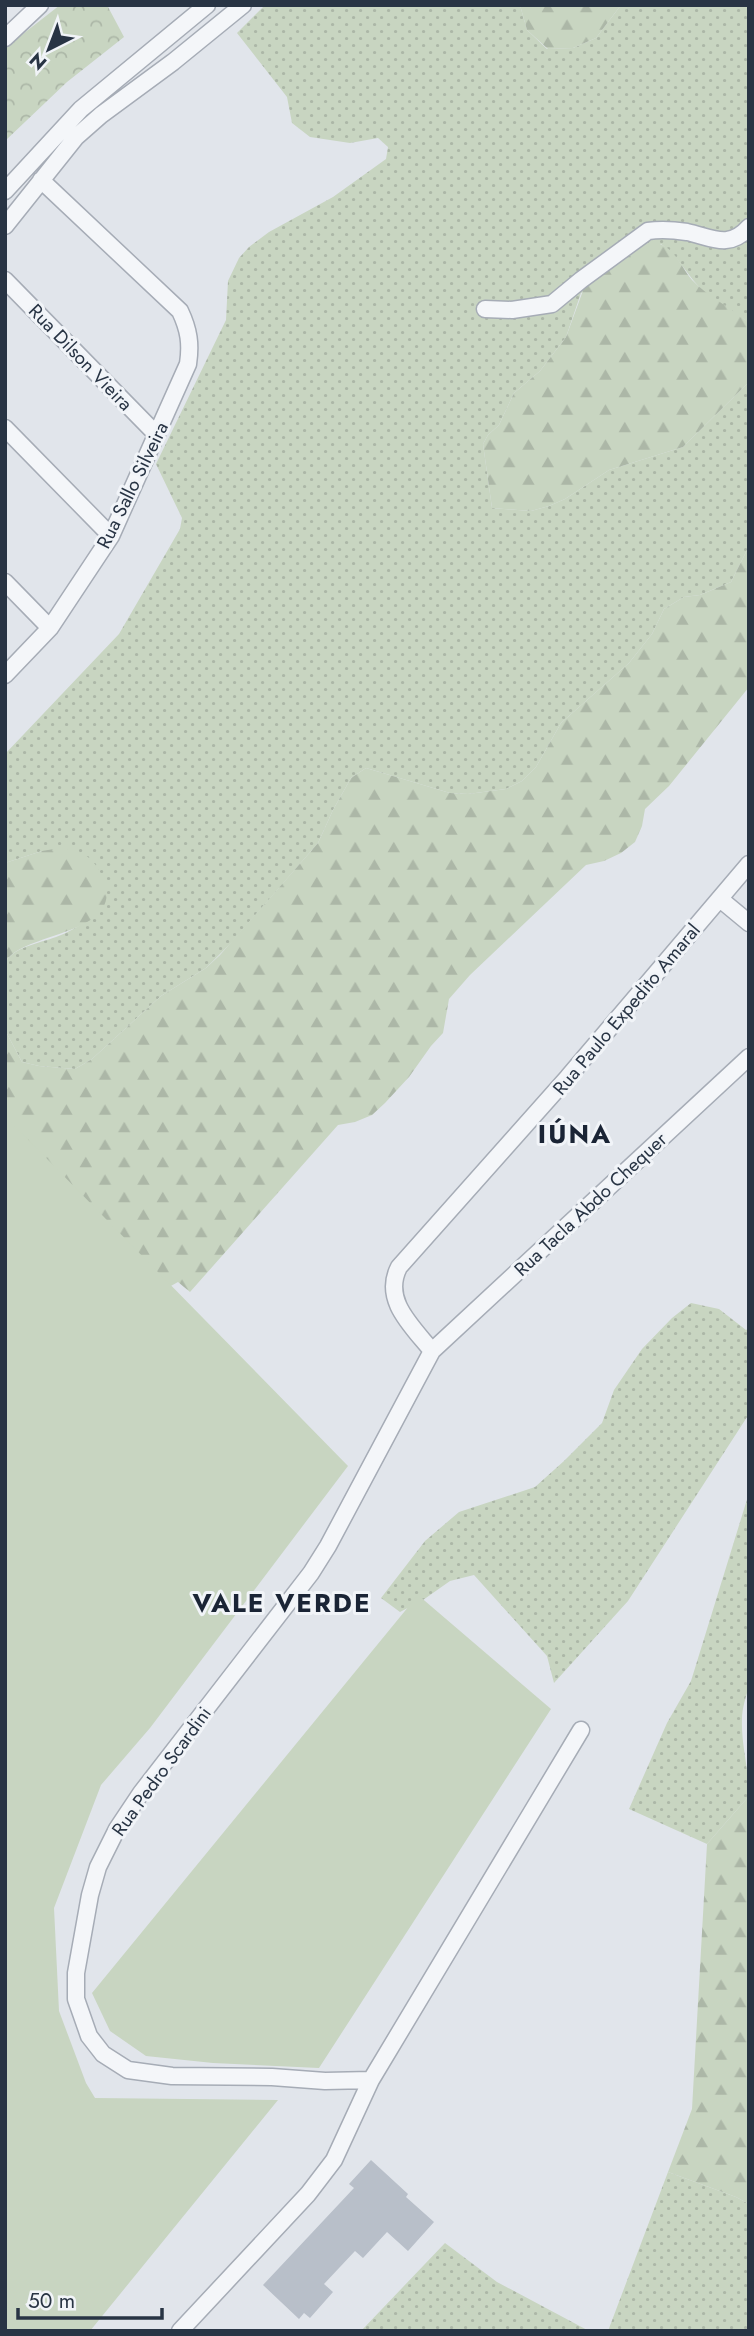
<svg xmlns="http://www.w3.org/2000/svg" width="754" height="2336" viewBox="0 0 754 2336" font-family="Jost,sans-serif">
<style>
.grass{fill:url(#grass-dots)}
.forest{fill:url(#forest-firs)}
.park{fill:url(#park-crowns)}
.garden{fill:#c8d5c1}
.building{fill:#b8bfc9}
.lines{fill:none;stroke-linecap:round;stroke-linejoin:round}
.street-casing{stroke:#a6acb6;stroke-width:19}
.street{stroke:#f4f6f9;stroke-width:16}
.labels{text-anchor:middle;stroke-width:6;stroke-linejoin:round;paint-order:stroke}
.street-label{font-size:19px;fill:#283444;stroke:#f1f4f8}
.district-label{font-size:26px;font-weight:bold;letter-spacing:2px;fill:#1a2435;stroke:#f1f4f8}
</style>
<defs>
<pattern id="grass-dots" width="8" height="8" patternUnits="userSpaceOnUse" patternTransform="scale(1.75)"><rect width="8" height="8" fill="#c8d5c1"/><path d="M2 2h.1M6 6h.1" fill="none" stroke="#acb7a7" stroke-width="1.8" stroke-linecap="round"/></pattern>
<pattern id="forest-firs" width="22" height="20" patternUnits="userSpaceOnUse" patternTransform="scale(1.75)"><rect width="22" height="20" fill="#c8d5c1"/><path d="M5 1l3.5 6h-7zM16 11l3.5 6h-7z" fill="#acb7a7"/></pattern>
<pattern id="park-crowns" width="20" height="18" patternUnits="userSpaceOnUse" patternTransform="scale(1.75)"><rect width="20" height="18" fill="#c8d5c1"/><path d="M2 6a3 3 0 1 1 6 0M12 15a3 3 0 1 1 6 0" fill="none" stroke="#acb7a7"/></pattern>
</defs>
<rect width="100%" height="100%" fill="#e1e5eb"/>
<path class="grass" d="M265,5H520L527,30L547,49L573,48L596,38L621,5H749V323C736,312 720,305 707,294C689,280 680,257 661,244L581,293L566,337L540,371L514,393L499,425L488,435L483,444L492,508L531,511L549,506L565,499L609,470L683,447L749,382V546L731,582L700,595L684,597L664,609L652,634L629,663L561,723L536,767L522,781L506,789L468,794L450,793L366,768L351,778L333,810L318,843L232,942L206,968L161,996L92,1059L75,1069L39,1066L22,1062L5,1030V963C13,947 40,943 56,937C67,933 77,927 87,921L42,851L5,863V754L119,634L180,529L182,518L156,464L226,320L228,281L239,258L249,247L269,232L333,197L386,159L388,147L378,138L350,143L310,137L292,123L287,97L237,33Z
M691,1303L719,1309L746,1330L749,1328V1414L628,1601L554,1683L547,1656L474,1575L450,1581L423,1600L400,1612L381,1598L425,1541L459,1512L535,1487L564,1461L602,1423L614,1390L642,1349L672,1318Z
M749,1493V1686C746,1697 742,1708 742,1719C741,1745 749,1769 749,1796L707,1844L629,1809L667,1723L691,1681Z
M668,2172L736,2197L749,2204V2331H608Z
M445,2243L497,2282L589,2331H361Z"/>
<path class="forest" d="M520,5H621L596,38L573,48L548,49L527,30Z
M654,243C673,244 681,267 692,280C709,298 731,307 749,323V382L683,447L609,470L565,499L549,506L531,511L492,508L483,444L488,435L499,425L514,393L540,371L566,337L588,277L608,261L642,246Z
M749,546V687L669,786L645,809L642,826L635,842L621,853L604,861L586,865L470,975L449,999L443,1033L431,1046L409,1077L385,1103L372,1115L355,1122L338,1125L190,1292L178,1282L144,1301L5,1350V1030L22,1062L39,1066L75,1069L92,1059L161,996L206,968L220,955L318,843L333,810L351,778L366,768L450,793L468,794L506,789L522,781L536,767L561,723L629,663L652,634L664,609L684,597L700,595L731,582Z
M60,848C76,850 88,853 97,867C141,937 21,929 5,963V863L42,851Z
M749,1796V2204L736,2197L668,2172L692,2109L707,1844Z"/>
<path class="park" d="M60,5H107L124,37L67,82L5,141V48Z"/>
<path class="garden" d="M5,1116L348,1466L150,1728L101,1785L54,1908L59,2011L86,2083L95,2098L278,2100L90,2331H5Z
M418,1595L551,1709L319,2068L213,2063L146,2056L110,2031L92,1993Z"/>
<path class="building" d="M371,2160L408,2194L406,2197L434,2222L408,2251L387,2232L363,2258L355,2251L324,2284L333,2292L310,2318L304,2313L299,2319L263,2285L354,2188L349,2184Z"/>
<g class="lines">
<g class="street-casing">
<path id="street" d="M5,38L40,5
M5,191L81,109L207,5
M5,226L76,137L101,115L173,62L243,5
M5,280L157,435
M485,309L512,310L552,304L581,280L648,231C661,229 674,230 687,232C711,237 729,250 749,227
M5,428L111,536
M5,582L50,628
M5,675L50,628L111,536L188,364C191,344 189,330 180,311L41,180
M720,899L749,923
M432,1351C412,1326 382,1300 399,1267L568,1077L749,864
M371,2080L325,2081L272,2077L172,2076L128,2070L103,2054L89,2036L76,1999V1973L90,1895L98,1867L117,1829L141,1793L311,1573L328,1546L432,1351L749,1057
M180,2331L308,2194L334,2160L371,2080L581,1730"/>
</g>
<use href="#street" class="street"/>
</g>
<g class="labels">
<g class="street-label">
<text transform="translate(81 357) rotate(46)" y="7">Rua Dilson Vieira</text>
<text transform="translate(132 485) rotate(-64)" y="7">Rua Sallo Silveira</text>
<text transform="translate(626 1009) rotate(-50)" y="7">Rua Paulo Expedito Amaral</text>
<text transform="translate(590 1204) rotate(-43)" y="7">Rua Tacla Abdo Chequer</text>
<text transform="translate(161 1771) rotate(-54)" y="7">Rua Pedro Scardini</text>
</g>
<g class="district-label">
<text x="575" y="1143">IÚNA</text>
<text x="282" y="1612">VALE VERDE</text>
</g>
</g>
<rect width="754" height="2336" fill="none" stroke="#283444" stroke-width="14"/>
<g transform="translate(49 49) rotate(222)" stroke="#f1f4f8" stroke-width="5" paint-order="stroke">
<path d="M0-5L12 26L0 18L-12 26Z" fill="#283444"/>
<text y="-10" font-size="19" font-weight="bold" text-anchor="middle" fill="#283444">N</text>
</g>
<path d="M18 2308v10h144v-10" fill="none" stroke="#283444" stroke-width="3.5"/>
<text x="28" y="2308" font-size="21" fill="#283444" stroke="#f1f4f8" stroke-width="5" paint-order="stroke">50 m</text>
</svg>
